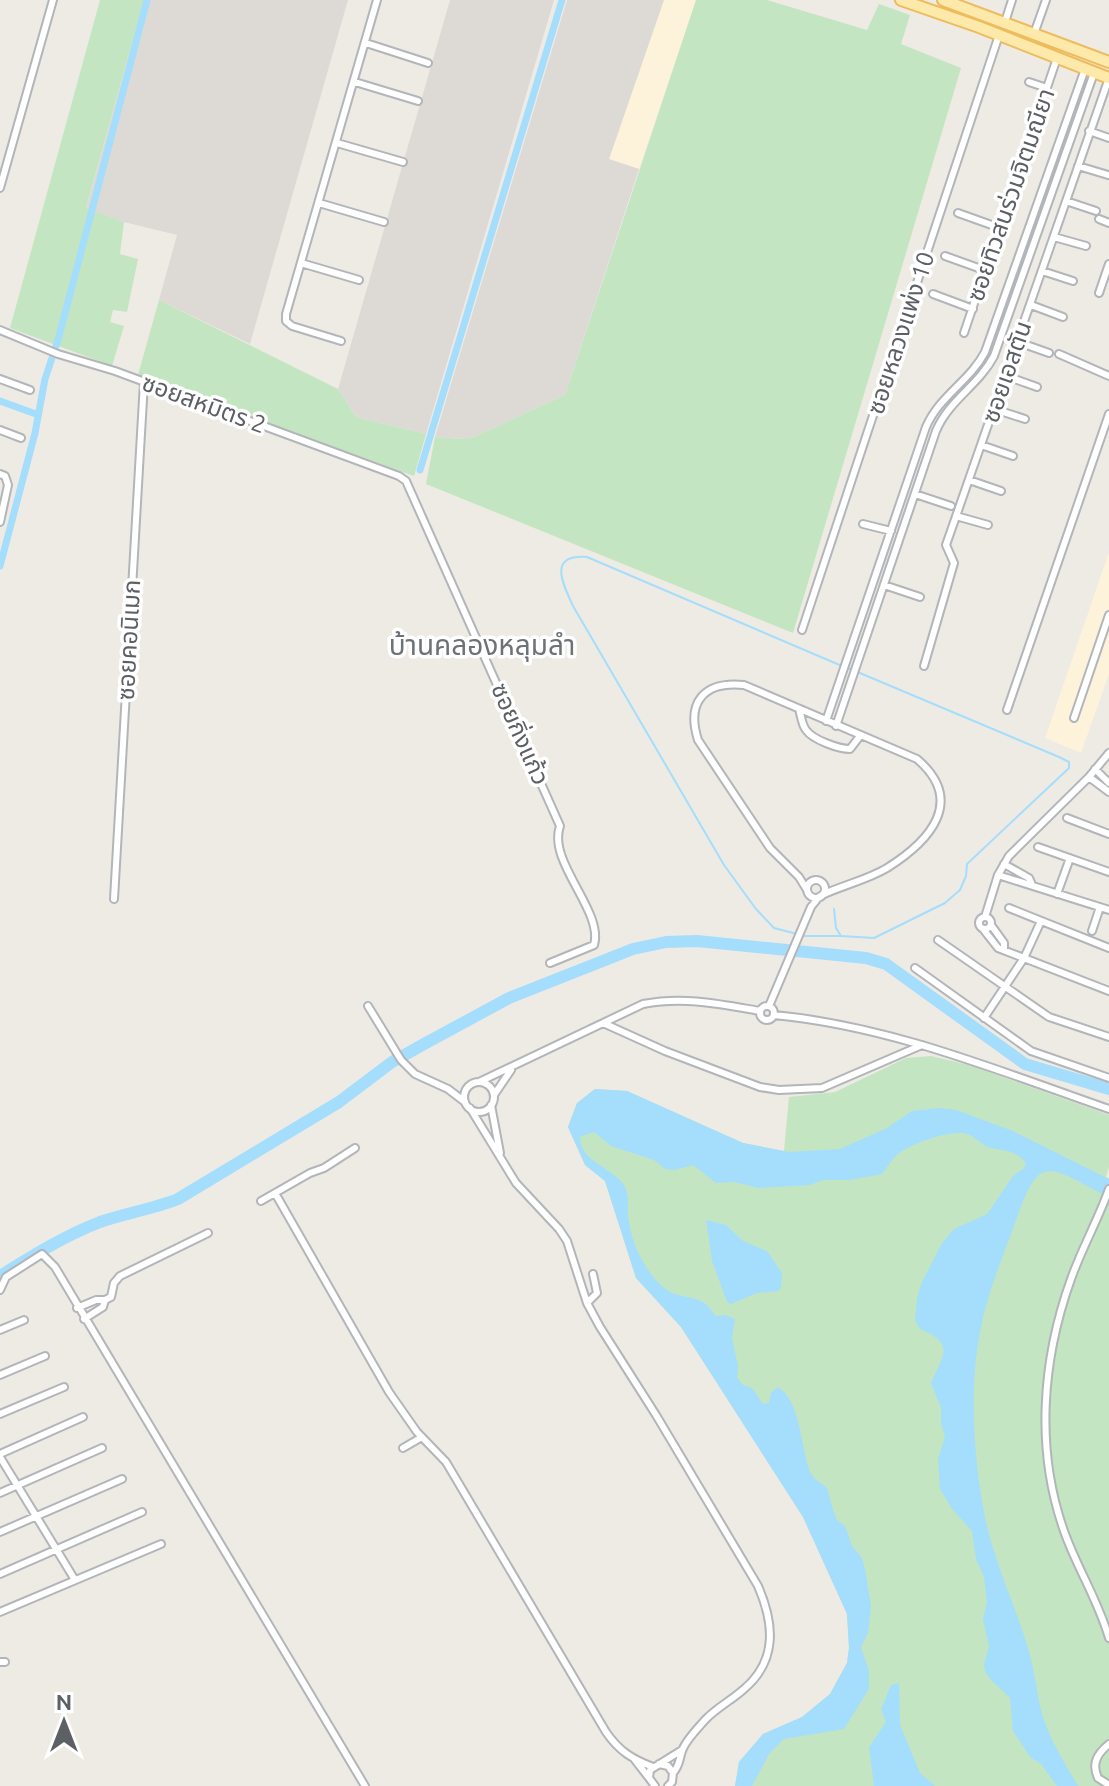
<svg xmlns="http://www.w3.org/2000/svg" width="1109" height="1786" viewBox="0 0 1109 1786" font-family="Ubuntu,'Noto Sans Thai',sans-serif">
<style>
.commercial{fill:#fdf2da}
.industrial{fill:#dddad6}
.green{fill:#c4e5c1}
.water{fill:#a5ddfd}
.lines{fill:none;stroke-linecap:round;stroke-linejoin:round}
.stream{stroke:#a5ddfd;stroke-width:2}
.canal{stroke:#a5ddfd;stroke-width:7}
.river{stroke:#a5ddfd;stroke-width:12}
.minor-casing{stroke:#b2b5b9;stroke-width:10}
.primary-casing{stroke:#eebb5d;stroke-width:14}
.minor{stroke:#fff;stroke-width:6}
.primary{stroke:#fdeaaa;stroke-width:10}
.labels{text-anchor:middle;stroke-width:7;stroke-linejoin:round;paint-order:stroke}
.street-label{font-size:24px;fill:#5c6064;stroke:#fff}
.quarter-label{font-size:28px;fill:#6d7276;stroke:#fff}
</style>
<rect width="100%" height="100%" fill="#eeebe4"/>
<path class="commercial" d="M664,0H696L639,169L609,159Z
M1109,552V674L1081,753L1045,738Z"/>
<path class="industrial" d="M144,0H348L250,344L159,300L177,235L124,222L86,209Z
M450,0H554L426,434L356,417L338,389Z
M567,0H664L609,159L639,169L565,395L474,437L461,439L435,437Z"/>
<path class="green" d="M100,0H144L86,208L124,222L120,254L138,259L127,312L113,310L110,322L124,326L112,366L10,328Z
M696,0H767L867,30L879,4L910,15L901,44L961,68L793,633L426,484L435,437L461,439L474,437L565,395Z
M159,300L338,389L356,417L426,434L414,476L138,375Z
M931,1056L969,1065L1109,1115V1167L1106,1177L1109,1179V1786H735L739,1762L763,1734L802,1717L830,1694L847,1663L849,1648L847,1614L803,1517L681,1327L636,1278L605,1181L585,1165L568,1127L577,1103L595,1089L627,1091L743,1143L784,1151L789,1097L835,1092L906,1058Z"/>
<path class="water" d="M595,1089L627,1091L743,1143L789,1152L840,1149L887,1128L912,1111L939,1108L956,1110L1013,1131L1109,1179V1198C1039,1159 1039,1156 1011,1234C998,1268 985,1302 979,1338C968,1396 975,1491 993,1548C1003,1581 1017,1612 1027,1645C1034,1666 1036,1689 1041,1710C1048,1737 1064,1762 1078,1786H1057L1041,1764L1030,1757L1013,1731L1010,1698L990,1679L985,1671L984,1664L989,1646L983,1619L987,1602L984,1577L976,1559L972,1531L952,1509L940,1489L938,1459L945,1437L941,1423V1408L931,1383C943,1355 956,1344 920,1329L915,1321L917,1299L921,1284L942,1243L954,1229L987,1214L1013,1176L1024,1168L1026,1163C1014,1148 1003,1152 988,1147C980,1144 975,1136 967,1134C951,1129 909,1144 897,1155C891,1160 887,1168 882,1174L850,1180H823L810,1185L759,1188L734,1182L716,1183L693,1165L675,1170L665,1169L654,1160L611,1146L594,1132L580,1137C580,1162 612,1167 624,1185C630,1195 627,1205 628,1216C631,1242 643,1269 663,1287C681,1303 702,1290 715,1316L725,1315L735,1319L732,1338L738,1366L737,1377L743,1385L752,1388L763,1404L769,1403L771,1393L777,1387C800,1397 801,1449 810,1472L814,1478L827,1488L833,1510L837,1520L845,1526L852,1546L862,1558L865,1569L871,1606L868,1633L861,1647L869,1671V1689L844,1729L784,1739L769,1754L752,1786H735L739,1762L763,1734L802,1717L830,1694L847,1663L849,1648L847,1614L803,1517L681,1327L636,1278L605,1181L585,1165L568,1127L577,1103Z
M706,1220L726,1225L743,1241L767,1251L782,1273L781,1288L778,1291L757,1293L731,1304L727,1302L712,1261Z
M899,1683L900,1725L920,1773L935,1786H874L869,1747L886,1722L881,1709L891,1685Z"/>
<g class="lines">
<path class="stream" d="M834,909L836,928L841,936L874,938L945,903L960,890L966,876L967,864L1069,768V762L1059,757L848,668
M797,934L774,928L756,909L724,865L573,606C563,584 547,554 587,557L842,666
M803,936H841"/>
<path class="canal" d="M0,401L36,414
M420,470L562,0
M0,566L35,433L45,379L58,340L147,0"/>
<path class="river" d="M0,1276C32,1256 64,1236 100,1222C126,1213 153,1209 178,1199L339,1102L392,1062L424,1044L509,998L633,949L666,942L697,941L866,958L886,964L1025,1064L1109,1089"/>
<g class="minor-casing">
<path id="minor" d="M1005,22L1012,0
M1034,34L1046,0
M366,43L428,63
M355,82L418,101
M1029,82L1047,88
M1089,131L1109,138
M337,143L403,162
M1078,166L1108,175
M0,188L53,0
M1066,201L1096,211
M319,203L384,222
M958,213L1000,228
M1099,219L1109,223
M1054,237L1086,246
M945,256L984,270
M301,263L359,280
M1042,271L1073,281
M1099,293L1109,264
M933,294L973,309
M1031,305L1063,317
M0,330L58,354L115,371L399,476L406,481L560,826C547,862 604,911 594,945L550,963
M964,333L1057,58
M341,341L292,326L286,321V314L377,0
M1018,342L1049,353
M1059,354L1109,376
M1006,376L1037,387
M0,379L30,390
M994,409L1025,419
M0,430L21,438
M981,445L1013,456
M0,474L5,476L8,485L0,522
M969,480L1001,491
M915,494L951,506
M956,516L988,525
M863,524L891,531
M884,585L920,597
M802,630L999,35
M924,666L954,563L946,545L1109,78
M799,709C801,716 802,725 806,730C813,740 839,749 850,749L860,736
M1007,710L1109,414
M1074,718L1109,615
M826,721L926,427C940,395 970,381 985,352L1085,69
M836,726L936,431C949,400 979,385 994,356L1094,73
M1095,769L1109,783
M1089,777L1109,792
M1067,818L1109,834
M1038,847L1109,872
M1004,864L1029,878L1032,885
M998,875L1109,910
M807 889a9 9 0 1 1 18 0a9 9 0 1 1-18 0Z
M807,890L799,877L770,848L698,740C686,702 704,681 744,685L917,759C966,801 930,841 887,868C867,880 843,885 822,895
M1057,894L1070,858
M114,899L144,382
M1009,908L1109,948
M979 923a6 6 0 1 1 12 0a6 6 0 1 1-12 0Z
M985,917L998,875L1009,856L1089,777L1109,753
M991,925L1004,943V949
M983,929L998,948L1109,991
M1092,931L1100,907
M938,940L1049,1017L1109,1037
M915,968L1031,1051L1109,1078
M760 1013a7 7 0 1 1 14 0a7 7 0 1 1-14 0Z
M368,1006L401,1060L415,1074L448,1089L465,1102
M769,1006L811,907L819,897
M774,1015C891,1026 999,1071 1109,1109
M984,1018L1024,958L1041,921
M603,1023L665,1051L760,1087L779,1090L822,1088L922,1045
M479,1082L643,1004C684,996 720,1004 760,1011
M464 1097a15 15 0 1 1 30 0a15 15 0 1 1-30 0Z
M494,1095L511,1070
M491,1105L500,1153
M470,1108L516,1183L559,1229L567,1241L587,1303L600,1327L656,1415L758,1586C774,1623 778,1660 744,1689C732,1700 716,1708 705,1720C698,1728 685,1741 682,1751C679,1760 680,1765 673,1773
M1109,1189C1098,1220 1082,1248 1071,1279C1042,1360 1035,1449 1064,1531C1077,1568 1098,1600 1109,1638
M275,1193L389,1392L417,1432L446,1462L606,1732C619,1751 632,1759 653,1767
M261,1201L310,1173L324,1168L355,1148
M0,1290L6,1277L42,1254L55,1267L365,1786
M587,1303L597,1293L593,1274
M77,1308L96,1300H105
M84,1319L103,1307L105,1300L111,1297L114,1283L120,1276L208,1233
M0,1330L24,1320
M0,1375L45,1356
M0,1414L64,1387
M403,1448L422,1437
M0,1454L83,1417
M0,1457L75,1580
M0,1493L102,1448
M0,1532L122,1479
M0,1574L142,1512
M0,1612L161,1544
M0,1662H5
M1109,1744C1098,1753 1091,1763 1098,1778L1109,1785
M635,1760L649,1778
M659,1764L668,1766L673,1773L672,1782L668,1786
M655,1786L649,1778L650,1770L682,1750"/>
</g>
<g class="primary-casing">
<path id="primary" d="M901,0L979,27L1109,78
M943,0L1109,62"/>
</g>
<use href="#minor" class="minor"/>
<use href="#primary" class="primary"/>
</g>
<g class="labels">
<g class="street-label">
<text transform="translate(1011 195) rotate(-71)" y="8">ซอยทิวสนร่วมจิตมณียา</text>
<text transform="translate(901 333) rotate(-72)" y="8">ซอยหลวงแพ่ง 10</text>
<text transform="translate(1007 372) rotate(-71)" y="8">ซอยเอสตัน</text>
<text transform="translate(204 404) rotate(20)" y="8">ซอยสหมิตร 2</text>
<text transform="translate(129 640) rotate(-87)" y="8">ซอยคอนิเมก</text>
<text transform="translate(520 734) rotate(66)" y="8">ซอยกิ่งแก้ว</text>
</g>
<g class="quarter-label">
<text x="482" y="655">บ้านคลองหลุมลำ</text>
</g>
</g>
<g transform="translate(64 1722)" stroke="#ffffff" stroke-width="6" paint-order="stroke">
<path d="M0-6L14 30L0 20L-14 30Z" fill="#5c6064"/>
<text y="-12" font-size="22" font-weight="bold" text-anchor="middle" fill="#5c6064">N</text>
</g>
</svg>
